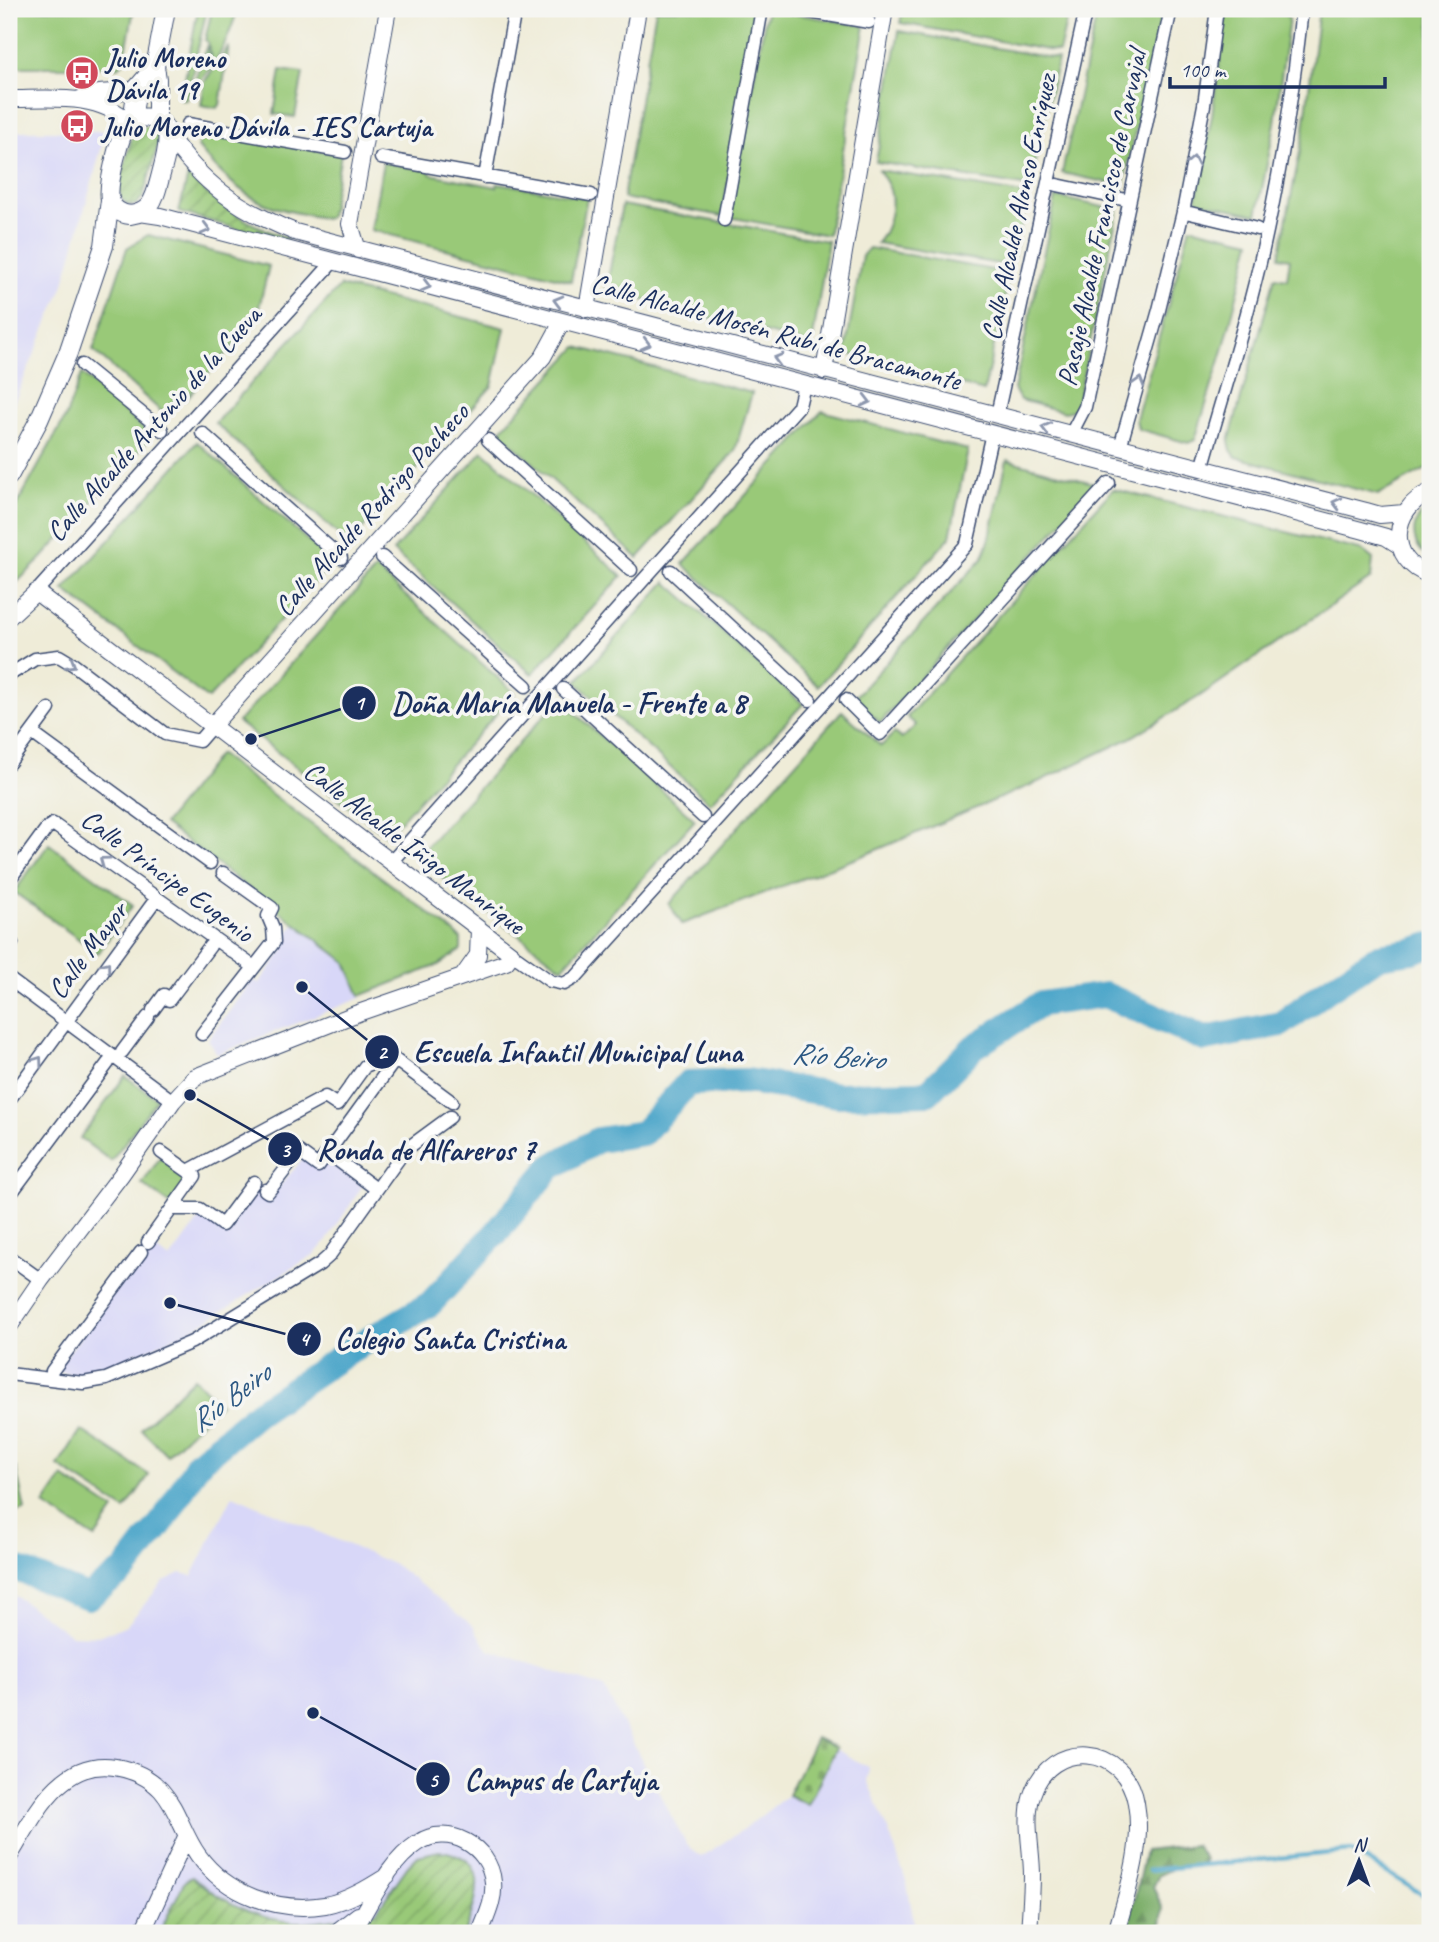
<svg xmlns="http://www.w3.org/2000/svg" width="1439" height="1942" viewBox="0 0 1439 1942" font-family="Caveat,sans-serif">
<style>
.built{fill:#d8d7f8}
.green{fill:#99c978;stroke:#5a7c6b;stroke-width:2}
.forest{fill:url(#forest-firs);stroke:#4a6e63;stroke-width:2}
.cemetery{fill:url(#cemetery-stones);stroke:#5a7c6b;stroke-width:2}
.garden{fill:url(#garden-furrows);stroke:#5a7c6b;stroke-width:2}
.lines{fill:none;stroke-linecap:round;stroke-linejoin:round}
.stream{stroke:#4ba5c9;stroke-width:4.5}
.river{stroke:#4ba5c9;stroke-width:26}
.street-casing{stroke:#3b4b70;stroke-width:15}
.secondary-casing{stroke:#3b4b70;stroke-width:18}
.primary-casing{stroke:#3b4b70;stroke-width:20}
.street{stroke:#fff;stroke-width:12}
.secondary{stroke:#fff;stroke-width:16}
.primary{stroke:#fff;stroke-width:18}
.oneway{stroke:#8d97ae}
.labels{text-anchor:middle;stroke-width:7;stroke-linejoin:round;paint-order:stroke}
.poi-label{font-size:28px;font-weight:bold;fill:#1b2f5e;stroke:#f6f6f2;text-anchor:start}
.street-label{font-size:28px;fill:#1b2f5e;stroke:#f6f6f2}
.water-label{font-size:30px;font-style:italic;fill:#2c5883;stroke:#f6f6f2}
.leader{fill:none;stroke:#1b2f5e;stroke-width:2.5}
.callout-dot{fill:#1b2f5e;stroke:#f6f6f2;stroke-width:2.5}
.mark-label{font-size:21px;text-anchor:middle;font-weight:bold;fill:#fff}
.callout-label{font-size:30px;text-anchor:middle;font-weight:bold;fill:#1b2f5e;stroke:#f6f6f2;stroke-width:7;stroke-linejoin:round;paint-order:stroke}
</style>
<defs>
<pattern id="forest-firs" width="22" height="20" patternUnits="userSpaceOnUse" patternTransform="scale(1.75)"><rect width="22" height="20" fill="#7aad68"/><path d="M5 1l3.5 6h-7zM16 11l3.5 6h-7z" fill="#638d59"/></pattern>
<pattern id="cemetery-stones" width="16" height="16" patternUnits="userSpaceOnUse" patternTransform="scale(1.75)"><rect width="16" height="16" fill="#99c978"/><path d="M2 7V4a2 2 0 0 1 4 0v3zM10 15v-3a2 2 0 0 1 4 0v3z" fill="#7ca466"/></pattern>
<pattern id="garden-furrows" width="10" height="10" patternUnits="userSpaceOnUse" patternTransform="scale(1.75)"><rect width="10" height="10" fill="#99c978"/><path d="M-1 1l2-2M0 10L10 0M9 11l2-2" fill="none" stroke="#7ca466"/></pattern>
</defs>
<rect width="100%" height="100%" fill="#f6f6f2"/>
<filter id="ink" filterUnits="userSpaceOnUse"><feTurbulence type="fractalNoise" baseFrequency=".0143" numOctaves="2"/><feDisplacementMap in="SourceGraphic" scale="14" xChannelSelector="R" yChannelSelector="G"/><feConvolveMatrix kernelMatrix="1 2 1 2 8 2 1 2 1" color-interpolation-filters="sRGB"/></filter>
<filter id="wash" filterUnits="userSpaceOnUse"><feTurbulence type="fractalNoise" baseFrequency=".00686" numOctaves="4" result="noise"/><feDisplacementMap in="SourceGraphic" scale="28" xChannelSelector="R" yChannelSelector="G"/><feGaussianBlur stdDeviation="1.57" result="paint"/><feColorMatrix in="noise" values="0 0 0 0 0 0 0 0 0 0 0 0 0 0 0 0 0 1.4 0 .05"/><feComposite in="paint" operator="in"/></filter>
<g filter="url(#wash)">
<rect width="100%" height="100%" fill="#efecd8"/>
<path class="built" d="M9,131H106L63,287L9,414Z
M295,923L346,962L361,998L217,1054L208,1039L253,980L259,983L284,949L279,944Z
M302,1160H329L363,1185L330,1236L315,1254L188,1332L140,1353L135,1352L131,1358L99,1372L85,1375H73L56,1370L149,1244L170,1259L202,1216L224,1232L256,1189L269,1198Z
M233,1495L395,1565L474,1626L477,1634L489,1650L604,1688L686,1844L701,1857L747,1827L788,1795L816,1738L869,1768L867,1780L889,1832L907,1884L916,1933H9V1594L17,1597L71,1635L98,1636L127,1625L164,1581L181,1573L192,1576Z"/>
<path class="green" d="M9,9H134L124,62L118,67H9Z
M198,9H207L186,100L181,99Z
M212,9H238C231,29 225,47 213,65L208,42L205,40Z
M656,9H758L722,216L623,198Z
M767,9L865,26L828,235L728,217Z
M903,9H1069L1059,52L900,23Z
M1098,9H1163L1123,186L1062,173Z
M1226,9C1245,9 1276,3 1289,18L1275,123L1257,215L1196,201L1212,115Z
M1319,9H1430V467L1378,495L1236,457L1231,450L1229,441L1275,277L1287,279L1290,259L1279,257L1303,137Z
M899,31L1058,59L1029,187L876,162Z
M207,45L211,67L190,94Z
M229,46L220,105L217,108L201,105L205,81Z
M281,70L303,73L295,117L274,114Z
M194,130L341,154L330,216L326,219C305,214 280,211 261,202C236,190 215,168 198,147L199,137Z
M383,162L430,171V174L497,187L498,183L587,198L571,281L371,230Z
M879,170L1029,195L1011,266L877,243C888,231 895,206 890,190C888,183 882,176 879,170Z
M1056,197L1118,210L1077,404L1073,410L1065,412L1020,400L1014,389Z
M622,205L828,241L812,345L606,290Z
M1190,227L1251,241L1224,347L1195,440L1188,443L1138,429L1136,419Z
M148,235L269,266L256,320L185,400L179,395L163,413L93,350L127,248Z
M869,248L1010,273L984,391L845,353L862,256Z
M340,286L505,328L492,386L349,544L215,423Z
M9,291H11V378H9Z
M577,347L752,393L735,451L638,558L499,432Z
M82,374L152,436L42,558L9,590V519L65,418Z
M822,411L968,450L950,537L818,686L683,564Z
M197,442L333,563L208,699L64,590Z
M483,451L622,576L532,674L393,551Z
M1007,460L1097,484L880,723L854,698L982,559L989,541Z
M1113,489L1363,551L1373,559L1371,578L1200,696L1130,738L1038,782L862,856L682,924L669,904L842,711L881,746L894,733L902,739L916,725L907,717Z
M1430,508V558C1410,547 1408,519 1430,508Z
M376,569L515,693L387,836L238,722Z
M666,582L803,704L710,803L576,682Z
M559,699L695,820L562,968L416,858Z
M219,754L455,933L461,939V950L438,965L360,996L346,962L164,824Z
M49,844L133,905L98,953L14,892Z
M125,1076L157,1099L111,1161L80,1138Z
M162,1155L191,1176L170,1204L142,1184Z
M194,1378L220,1404L167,1455L141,1429Z
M81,1430L149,1475L125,1510L58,1466Z
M16,1468L25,1510L9,1514V1469Z
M63,1477L114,1510L95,1538L44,1505Z"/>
<path class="forest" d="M1195,1845L1205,1859L1202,1864L1178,1866L1159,1875L1153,1887L1163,1909L1160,1933H1127L1145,1851Z"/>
<path class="cemetery" d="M816,1738L836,1748L808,1805L788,1795Z"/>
<path class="garden" d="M142,127H149L155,130L159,141L143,197L135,205H128L119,196L118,189L133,134Z
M188,175C216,205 248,225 287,238L286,243L179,212Z
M439,1851C494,1857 477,1897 465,1933H159L185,1881L192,1877C221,1900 256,1920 295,1922C321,1923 349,1916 376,1912L408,1866L418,1856Z"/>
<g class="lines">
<path class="stream" d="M1149,1870L1352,1851L1430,1899"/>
<path class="river" d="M9,1566L88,1597L126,1569L165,1518L198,1463L256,1414L351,1350L430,1304L495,1234L551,1167L598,1140L643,1133L688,1083L747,1081L838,1095L928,1093L974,1047L1041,1004L1105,995L1205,1039L1281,1024L1326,991L1379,956L1412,951L1430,945"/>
</g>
</g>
<g filter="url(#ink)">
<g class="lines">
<g class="street-casing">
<path id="street" d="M792,9L869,22
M188,128V124L345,152
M381,158L591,195
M485,177L515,9
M1057,185L1122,199
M1190,213L1257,229
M724,220L762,9
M82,365L162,430
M997,415L1086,9
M202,433L341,558
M1071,434L1085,407L1171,9
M488,440L631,570
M1120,447L1159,310L1183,212L1204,105L1217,9
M1202,469C1224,390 1250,312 1267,231C1283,158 1294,83 1302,9
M382,557L526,686
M671,571L810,700
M36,592L333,262
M9,675L35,659L59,656L74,665L165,734L199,741L212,726
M563,689L703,817
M846,700L880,734L1109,483
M32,733L133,807
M9,763L49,709
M137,810L210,863
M391,862L799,406L804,385
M9,880L47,828L53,824L254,967
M9,940L12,943L9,948
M512,954L550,981L564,984L576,977L967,544L992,433
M9,979L173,1101
M153,1010L164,995L169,1000L210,946
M202,1034L274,942L273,928L268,916L272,908L223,873
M122,1052L148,1017
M9,1100L156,899
M328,1153L371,1185
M188,1171L325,1097L337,1105L365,1066L390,1056L452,1102
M265,1190L268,1192L299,1152L318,1166L395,1060
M9,1196L108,1063
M173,1209H200L222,1225L254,1182
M148,1242L195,1176L161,1152
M9,1257L41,1280
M52,1371L141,1252
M9,1374L83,1383L106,1379L192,1342L320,1264L329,1256L405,1150L450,1117"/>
</g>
<g class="secondary-casing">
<path id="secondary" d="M9,99C50,99 97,92 129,122
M80,99C100,88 116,96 137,88
M168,134C202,184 239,210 295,232L1366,511L1380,515L1404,513
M140,213L160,216L1361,530L1386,537L1400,546
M358,250L350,224L388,9
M587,309L638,9
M824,371L885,9
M1430,492C1391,508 1386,561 1430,575
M9,617L36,592L512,954L506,962L358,1013L195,1077L173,1101L121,1175L41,1280L9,1327
M212,726L543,357L562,322
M463,976L478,955L479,929
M9,1857C33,1819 59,1758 115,1767C133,1770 148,1776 161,1790C178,1809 183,1834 198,1855C226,1894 277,1913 325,1905C347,1901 368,1888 387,1876
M142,1933L186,1837
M335,1933L358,1915
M352,1933C371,1904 387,1863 418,1843C448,1823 490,1846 493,1882C495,1900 486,1917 480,1933
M1029,1933C1030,1914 1032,1894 1032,1875C1032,1849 1024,1820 1032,1795C1050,1738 1126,1744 1136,1803C1144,1846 1127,1892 1116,1933"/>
</g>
<g class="primary-casing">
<path id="primary" d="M139,117C178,117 168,148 161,174C158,185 156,197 149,206C144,212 138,214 130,215C121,214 112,209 110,199C107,186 120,131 129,122C131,120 137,118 139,117Z
M157,119V79L155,67L166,9
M132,120L137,88L155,67
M9,476L39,420L68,353L104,246L110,200"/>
</g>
<use href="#street" class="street"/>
<use href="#secondary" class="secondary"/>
<use href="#primary" class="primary"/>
</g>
<defs><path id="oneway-chevron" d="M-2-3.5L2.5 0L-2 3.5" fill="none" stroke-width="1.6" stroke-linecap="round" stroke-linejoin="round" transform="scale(1.75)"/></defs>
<g class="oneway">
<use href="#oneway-chevron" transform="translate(1193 161) rotate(-79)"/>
<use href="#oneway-chevron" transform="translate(206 229) rotate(15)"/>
<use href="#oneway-chevron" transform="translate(426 286) rotate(15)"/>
<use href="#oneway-chevron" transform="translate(558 301) rotate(-165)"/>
<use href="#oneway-chevron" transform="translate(646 344) rotate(15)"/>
<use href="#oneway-chevron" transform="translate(778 359) rotate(-165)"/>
<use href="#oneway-chevron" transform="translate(1139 382) rotate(-74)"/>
<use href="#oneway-chevron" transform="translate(866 401) rotate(14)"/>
<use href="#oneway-chevron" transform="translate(1046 428) rotate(-166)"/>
<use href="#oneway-chevron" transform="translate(1337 503) rotate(-166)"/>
<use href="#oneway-chevron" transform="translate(71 664) rotate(31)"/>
<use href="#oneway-chevron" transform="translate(104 861) rotate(-144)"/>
<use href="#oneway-chevron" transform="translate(106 966) rotate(-53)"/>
<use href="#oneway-chevron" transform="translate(38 1061) rotate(-54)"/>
</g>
</g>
<defs>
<g id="bus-disc" transform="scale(1.75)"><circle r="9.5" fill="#d1495b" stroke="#f6f6f2"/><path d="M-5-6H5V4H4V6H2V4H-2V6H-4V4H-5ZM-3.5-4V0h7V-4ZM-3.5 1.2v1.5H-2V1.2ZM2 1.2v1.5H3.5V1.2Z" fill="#fff"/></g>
</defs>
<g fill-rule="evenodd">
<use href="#bus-disc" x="82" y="73"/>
<use href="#bus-disc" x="77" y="126"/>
</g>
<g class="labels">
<g class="poi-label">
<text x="106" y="67">Julio Moreno<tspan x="106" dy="32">Dávila 19</tspan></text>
<text x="102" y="136">Julio Moreno Dávila - IES Cartuja</text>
</g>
<g class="street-label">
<text transform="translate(1018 207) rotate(-78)" y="10">Calle Alcalde Alonso Enríquez</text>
<text transform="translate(1101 218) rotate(-78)" y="10">Pasaje Alcalde Francisco de Carvajal</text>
<text transform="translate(776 331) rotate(15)" y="10">Calle Alcalde Mosén Rubí de Bracamonte</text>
<text transform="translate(153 423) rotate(-48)" y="10">Calle Alcalde Antonio de la Cueva</text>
<text transform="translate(371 509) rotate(-48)" y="10">Calle Alcalde Rodrigo Pacheco</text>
<text transform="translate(415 847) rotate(37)" y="10">Calle Alcalde Iñigo Manrique</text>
<text transform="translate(168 875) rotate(36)" y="10">Calle Príncipe Eugenio</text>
<text transform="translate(87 950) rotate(-53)" y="10">Calle Mayor</text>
</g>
<g class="water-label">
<text transform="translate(838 1056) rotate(4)" y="10">Río Beiro</text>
<text transform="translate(230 1397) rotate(-37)" y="10">Río Beiro</text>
</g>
</g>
<path class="leader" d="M251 739L359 703M302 987L382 1052M190 1095L285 1149M170 1303L304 1339M313 1713L433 1779"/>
<g class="callout-dot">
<circle cx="251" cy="739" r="7"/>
<circle cx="302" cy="987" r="7"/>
<circle cx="190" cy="1095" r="7"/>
<circle cx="170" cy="1303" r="7"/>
<circle cx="313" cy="1713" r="7"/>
<circle cx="359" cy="703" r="18"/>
<circle cx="382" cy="1052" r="18"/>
<circle cx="285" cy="1149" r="18"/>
<circle cx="304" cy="1339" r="18"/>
<circle cx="433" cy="1779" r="18"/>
</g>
<g class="mark-label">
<text x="359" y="710">1</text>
<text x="382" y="1059">2</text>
<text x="285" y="1157">3</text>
<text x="304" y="1346">4</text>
<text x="433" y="1787">5</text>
</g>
<g class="callout-label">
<text x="569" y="713">Doña María Manuela - Frente a 8</text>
<text x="578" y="1062">Escuela Infantil Municipal Luna</text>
<text x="426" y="1160">Ronda de Alfareros 7</text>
<text x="450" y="1349">Colegio Santa Cristina</text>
<text x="561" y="1790">Campus de Cartuja</text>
</g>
<rect width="1439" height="1942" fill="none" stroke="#f6f6f2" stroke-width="35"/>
<g transform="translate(1359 1861) rotate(1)" stroke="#f6f6f2" stroke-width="5" paint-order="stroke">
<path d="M0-5L12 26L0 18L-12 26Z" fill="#1b2f5e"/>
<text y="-10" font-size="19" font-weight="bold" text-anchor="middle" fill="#1b2f5e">N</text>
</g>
<path d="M1170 77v10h215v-10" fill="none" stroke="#1b2f5e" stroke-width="3.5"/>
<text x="1180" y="77" font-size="21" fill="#1b2f5e" stroke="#f6f6f2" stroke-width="5" paint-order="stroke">100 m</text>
</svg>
